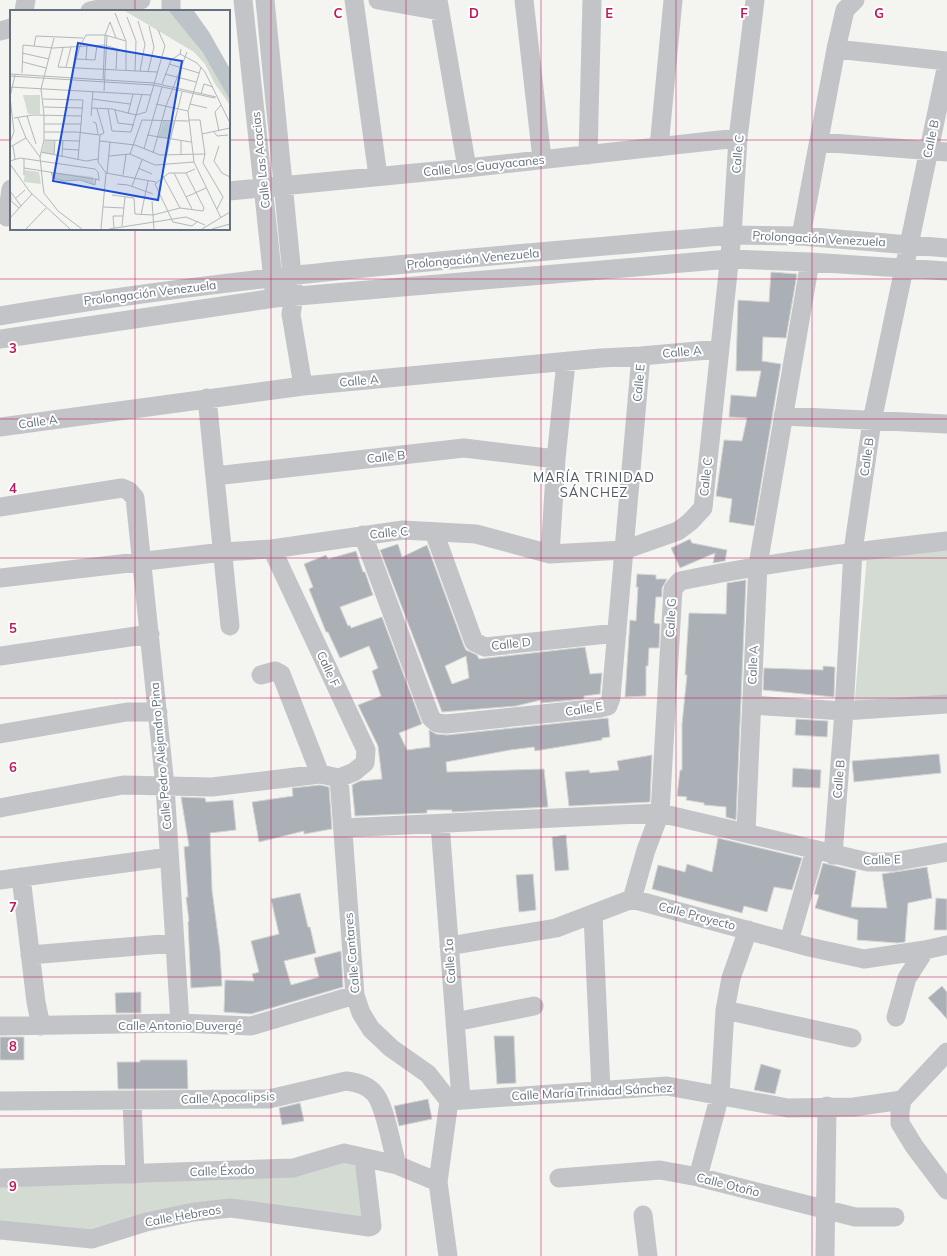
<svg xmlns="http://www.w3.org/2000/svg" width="947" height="1256" viewBox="0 0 947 1256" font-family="Mulish,sans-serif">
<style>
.green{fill:#d4dbd2}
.building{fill:#abb0b6;stroke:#d5d5d3;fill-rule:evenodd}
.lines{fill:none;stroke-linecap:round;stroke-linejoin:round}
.minor{stroke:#c2c4c8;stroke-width:19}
.grid{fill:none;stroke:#c2185b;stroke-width:1;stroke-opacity:0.55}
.labels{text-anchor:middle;stroke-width:4;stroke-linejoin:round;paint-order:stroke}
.street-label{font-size:12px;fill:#65717f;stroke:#fff}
.neighbourhood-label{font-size:13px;letter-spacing:1px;fill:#525b65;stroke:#fff}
.inset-road{fill:none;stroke:#b2b8bc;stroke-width:1}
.view{fill:#1d4ed8;fill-opacity:0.15;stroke:#1d4ed8;stroke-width:2}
.inset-edge{fill:none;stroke:#65717f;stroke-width:2}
.grid-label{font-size:13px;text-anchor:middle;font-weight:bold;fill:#c2185b;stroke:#fff;stroke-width:4;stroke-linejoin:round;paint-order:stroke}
</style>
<rect width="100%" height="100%" fill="#f4f4f0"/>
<path class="green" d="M947,546V702L854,710L867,555Z
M344,1156L362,1160L371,1226L231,1204L91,1236L0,1226V1181Z"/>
<path class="building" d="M771,272L797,274L786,338L763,337L762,361L781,364L754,526L729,522L732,499L716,496L724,440L742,441L747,418L729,417L731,395L756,397L761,371H736L738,300L769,302Z
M690,539L692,543L727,550L725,561L713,563L715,553L680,568L671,548Z
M398,544L402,557L427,545L464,646L466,650L477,655L479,659L585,647L590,674L602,673L600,694L584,696V699L541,703V700L516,706L442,712L380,550ZM466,656L469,678L452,684L445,666Z
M356,551L363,572H365L373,595L340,607L348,626L350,625L351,628L382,617L422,724L399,733L407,750L430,747L429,730L436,734L447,735L608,718L610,737L602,738V740L535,751L534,747L510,750L446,762L447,772L544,769L548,807L452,812V810H427V813L355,816L352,785L360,781L382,779L378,746L358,705L381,696L372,671L378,668L369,646L340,658L328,632H326L309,589L313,587L304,564L326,555L328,559Z
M637,574L656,575V579H667L662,588V597H656L654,623L660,624L659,648H649L648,666H646V696L625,697L630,620L636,621L638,587H636Z
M746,580L736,820L726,817V807L704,805V803L686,800L687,797L677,796L680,770H682V724L687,675H685L689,613L726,614L727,583Z
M823,666L835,667L834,697L763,690L764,668L823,670Z
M796,719L828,721L827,737L795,735Z
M939,754L941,773L854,782L852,761Z
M652,755L650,802L569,806L565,772L589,770L590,773L619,770L617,761Z
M793,768L821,770L820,788L792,787Z
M320,785L329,787L332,829L304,834V831L259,842L252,802L293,796L292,788Z
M181,797L205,798L206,802L233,800L236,830L210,833L212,890L220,951L222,986L191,988L188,922L189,921L186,897H188L184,847L189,846Z
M566,835L569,870L555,871L552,837Z
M718,838L802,858L792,890L774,887L767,912L744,906L742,913L652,889L658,865L685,872L687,864L712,872Z
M823,863L856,871L851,907L887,908L882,874L927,867L932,898L908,903L905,942L898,943L857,940L858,920L815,908L819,895L814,894Z
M533,874L536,910L519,912L516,875Z
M300,893L308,927H310L316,953L284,961L291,985L319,977L314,958L341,951L343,987L251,1014L224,1012L225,980L254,981L252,974L259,972L251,941L279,934L271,899Z
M936,898L947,899V930H934Z
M942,986L947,992V1019L928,998Z
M141,992V1013H116L115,993Z
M494,1036H514L516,1083L497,1084Z
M0,1037H24V1060H0Z
M140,1060H187L188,1089H118L117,1062H140Z
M761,1064L781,1070L775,1094L754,1090Z
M428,1099L432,1119L399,1126L394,1106Z
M300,1103L304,1121L282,1125L279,1108Z"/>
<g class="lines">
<path class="minor" d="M171,0V11
M243,0L274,289
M265,0L292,275L294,297L291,314L303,386
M354,0L378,176
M378,0L440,11
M438,0L467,168
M524,0L542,159
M24,11L26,0
M90,11L141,0
M0,31L11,28
M836,49L947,61
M819,142L947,152
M659,147L673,0
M588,155L592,0
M229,191L467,168L738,138
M7,217L11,189
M801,236L836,49L845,10L855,0
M0,316C242,274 487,257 732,235L801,236L947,248
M0,339L275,298L729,259L810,262L947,271
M207,398L230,626
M783,416L947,424
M0,427L303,386L601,358L641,356L720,349
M215,476L464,448L556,459
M0,507L122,488L129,491L135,498L165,786L180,1023
M434,532L474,642L485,647L617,633
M363,535L431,718L437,723L446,724L600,708L608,706L611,698L641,356
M272,549L366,750L365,763L354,772L339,778
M550,554L556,459L566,362
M0,578L223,552L272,549L403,530L476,534L550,554L624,550L678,531L690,522L703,508L732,235L738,138L755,0
M0,656L150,634
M261,675L275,671L281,674L320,774
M752,705L844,711L947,704
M0,734L127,712H158
M339,778L355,995L361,1013L371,1029L391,1048L428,1074L449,1101L438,1182L448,1256
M0,808L123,785L212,787L320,774L339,778
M440,824L461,1099
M343,828L660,813L868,862H893L947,852
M746,832L758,565L810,262
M833,855L844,711L853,551L872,421L947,64
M21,877L36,1002L41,1026
M0,880L169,857
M632,899L646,850L660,813L673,589L680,581C768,563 857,551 947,541
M593,915L601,1090
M789,941L815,851
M449,946L556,928L632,899L809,947L864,959L925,950L947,945
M30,955L174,943
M725,1010L852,1038
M896,1017L907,978L925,950
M455,1022L534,1006
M0,1026L180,1023L251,1026L355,995
M947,1052L902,1100L900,1112V1123L914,1146L947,1190
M132,1100L135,1174
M0,1101L269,1099L346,1081C356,1082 367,1085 374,1093C385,1104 392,1149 397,1165
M449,1101L667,1086L788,1108L854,1107L902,1100
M698,1177L720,1095L725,1010L731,978L748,930
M0,1178L293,1168L344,1153L397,1165L438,1182
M559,1178L660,1170L698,1177L855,1217H895
M643,1215L648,1256
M0,1230L92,1239L146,1222L194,1212L231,1208L369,1227L372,1226L364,1158
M825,1256L827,1106"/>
</g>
<path class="grid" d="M135,0V11M271,0V1256M406,0V1256M541,0V1256M676,0V1256M812,0V1256M0,140H11M229,140H947M135,229V1256M0,279H947M0,419H947M0,558H947M0,698H947M0,837H947M0,977H947M0,1116H947"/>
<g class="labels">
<g class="street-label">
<text transform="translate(931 139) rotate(-78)" y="4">Calle B</text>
<text transform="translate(738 154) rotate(-85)" y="4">Calle C</text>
<text transform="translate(261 160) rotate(-96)" y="4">Calle Las Acacias</text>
<text transform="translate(484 166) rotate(-6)" y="4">Calle Los Guayacanes</text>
<text transform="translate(819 239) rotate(3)" y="4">Prolongación Venezuela</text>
<text transform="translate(473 259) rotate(-5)" y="4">Prolongación Venezuela</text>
<text transform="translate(150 293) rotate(-7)" y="4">Prolongación Venezuela</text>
<text transform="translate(682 352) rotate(-5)" y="4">Calle A</text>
<text transform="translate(359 381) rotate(-5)" y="4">Calle A</text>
<text transform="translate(639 383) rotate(-85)" y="4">Calle E</text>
<text transform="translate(38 422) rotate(-8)" y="4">Calle A</text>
<text transform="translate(386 457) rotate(-6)" y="4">Calle B</text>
<text transform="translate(867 457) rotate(-82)" y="4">Calle B</text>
<text transform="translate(706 477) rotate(-84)" y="4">Calle C</text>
<text transform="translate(389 533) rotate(-5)" y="4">Calle C</text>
<text transform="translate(671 618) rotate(-87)" y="4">Calle G</text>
<text transform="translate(511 644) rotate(-6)" y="4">Calle D</text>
<text transform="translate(753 665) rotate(-88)" y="4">Calle A</text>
<text transform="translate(328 669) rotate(65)" y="4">Calle F</text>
<text transform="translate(584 709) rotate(-9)" y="4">Calle E</text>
<text transform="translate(161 756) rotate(-95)" y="4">Calle Pedro Alejandro Pina</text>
<text transform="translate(839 779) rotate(-85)" y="4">Calle B</text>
<text transform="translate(882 860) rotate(-2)" y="4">Calle E</text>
<text transform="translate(697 916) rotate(15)" y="4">Calle Proyecto</text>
<text transform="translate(352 953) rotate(-95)" y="4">Calle Cantares</text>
<text transform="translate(450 961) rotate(-94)" y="4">Calle 1a</text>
<text x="180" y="1030">Calle Antonio Duvergé</text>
<text transform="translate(592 1092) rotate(-3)" y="4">Calle María Trinidad Sánchez</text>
<text transform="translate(228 1098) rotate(-2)" y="4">Calle Apocalipsis</text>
<text transform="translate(222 1171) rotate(-2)" y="4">Calle Éxodo</text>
<text transform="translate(728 1185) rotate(14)" y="4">Calle Otoño</text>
<text transform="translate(183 1216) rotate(-10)" y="4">Calle Hebreos</text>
</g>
<g class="neighbourhood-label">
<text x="594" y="482">MARÍA TRINIDAD<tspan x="594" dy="15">SÁNCHEZ</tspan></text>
</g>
</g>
<g transform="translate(10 10)">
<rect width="220" height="220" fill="#f4f4f0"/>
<path d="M115,1H159L164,5L198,50L220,90V95L205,74L195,54L184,42ZM13,85H30V104H18ZM153,111L165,112L161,129L148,128ZM35,130H44V145L32,143ZM15,160L29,162L31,174L14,172ZM41,162L83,167L85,175L70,170L54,171L43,168Z" fill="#d4dbd2"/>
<path d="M159,1H184L199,22L220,59V90L193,43Z" fill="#bcc4ca"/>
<path class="inset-road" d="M105,3L116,31V60M117,7L126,31L125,61M128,11L135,34L130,61M100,12L106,28M44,28L31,79L34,105V130L30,147L33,176L34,183L48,201L72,219M24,36L26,26L73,28M53,38L48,57L147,62M12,43L39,49M170,44L187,53L195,62L220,113M67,49L85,50L87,35M76,49L77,36M13,52L36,58M159,54L189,63M56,57L61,37M64,57L70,36L76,25H95L116,31M191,57L178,101L184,152L211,208M106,59L107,39M138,62L144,37L139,16M12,63L13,35L43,38L95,35L116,42M0,64L144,73L206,87M155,64L186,72M0,66L143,75L205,88M93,70L95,25L100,12M152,74L161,50L170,44L171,39M0,77L141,85M94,81L97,25M191,84L194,74L203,77M33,89L73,90L68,149M82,89L120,94M146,94L178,101M180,94L197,98M34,97L73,98M82,98L102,99L126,105L136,102L155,36L148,20M87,99L94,123L90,125M98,99L102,121L121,122L132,84M105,100L108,113L124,115M118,104L123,84M17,106L26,134M81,106L83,81M4,108L23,105L72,106M8,108L16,128L30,147M179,110H190L195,144L193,153L213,187L207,199M83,112L86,113L88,124M34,114H71M209,121L205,102L211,95M34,122H66L90,125M204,122L207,126L218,125M192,124L220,118M90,125L88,152L96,163L91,219M137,125L181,132M34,130L70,131M90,131L125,135L150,145L195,144M0,132L4,122L0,87L5,65M3,136L5,149M209,136L204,151L212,163L220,167M0,137L16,128M53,139L69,140M134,139L152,77M31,142L76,151L88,149M143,143L156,96L177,42M120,144L132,110L179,111M44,145L45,130M171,145V131M99,146L120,144L145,155L184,152M52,147L53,130M0,151L10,148L85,159L88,162L89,169M0,154L20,182L60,219M154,155L172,82M14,158L90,170M128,158L142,164M185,159L176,163H159L145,174L163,212L182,216L188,211M41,162L43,168L54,171L70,170L85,175L86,168M96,163L146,172M97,163L100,132M164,163L182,199M14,165V149M113,165L116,145M153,166L170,198M107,174L118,175L143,184M122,176L132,150M0,178L1,190M0,181L11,196M102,185L124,188L125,204L143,205L170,198L193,201L194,198L176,163M176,187L196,178M5,189L15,180M0,190L9,198M142,191L144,219M93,197L114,198M131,205L138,171M0,208L22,184M112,216L115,187M104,218L103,206H113M16,219L36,198M99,219L176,207L195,215M192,219L220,202M202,219L220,214"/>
<path class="view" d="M68,33L172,51L148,190L43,171Z"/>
<rect width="220" height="220" class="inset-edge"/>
</g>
<g class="grid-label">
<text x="338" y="18">C</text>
<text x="474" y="18">D</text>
<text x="609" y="18">E</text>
<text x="744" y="18">F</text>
<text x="879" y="18">G</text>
<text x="13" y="353">3</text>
<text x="13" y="493">4</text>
<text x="13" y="633">5</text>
<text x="13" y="772">6</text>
<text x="13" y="912">7</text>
<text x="13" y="1051">8</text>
<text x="13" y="1191">9</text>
</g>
</svg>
